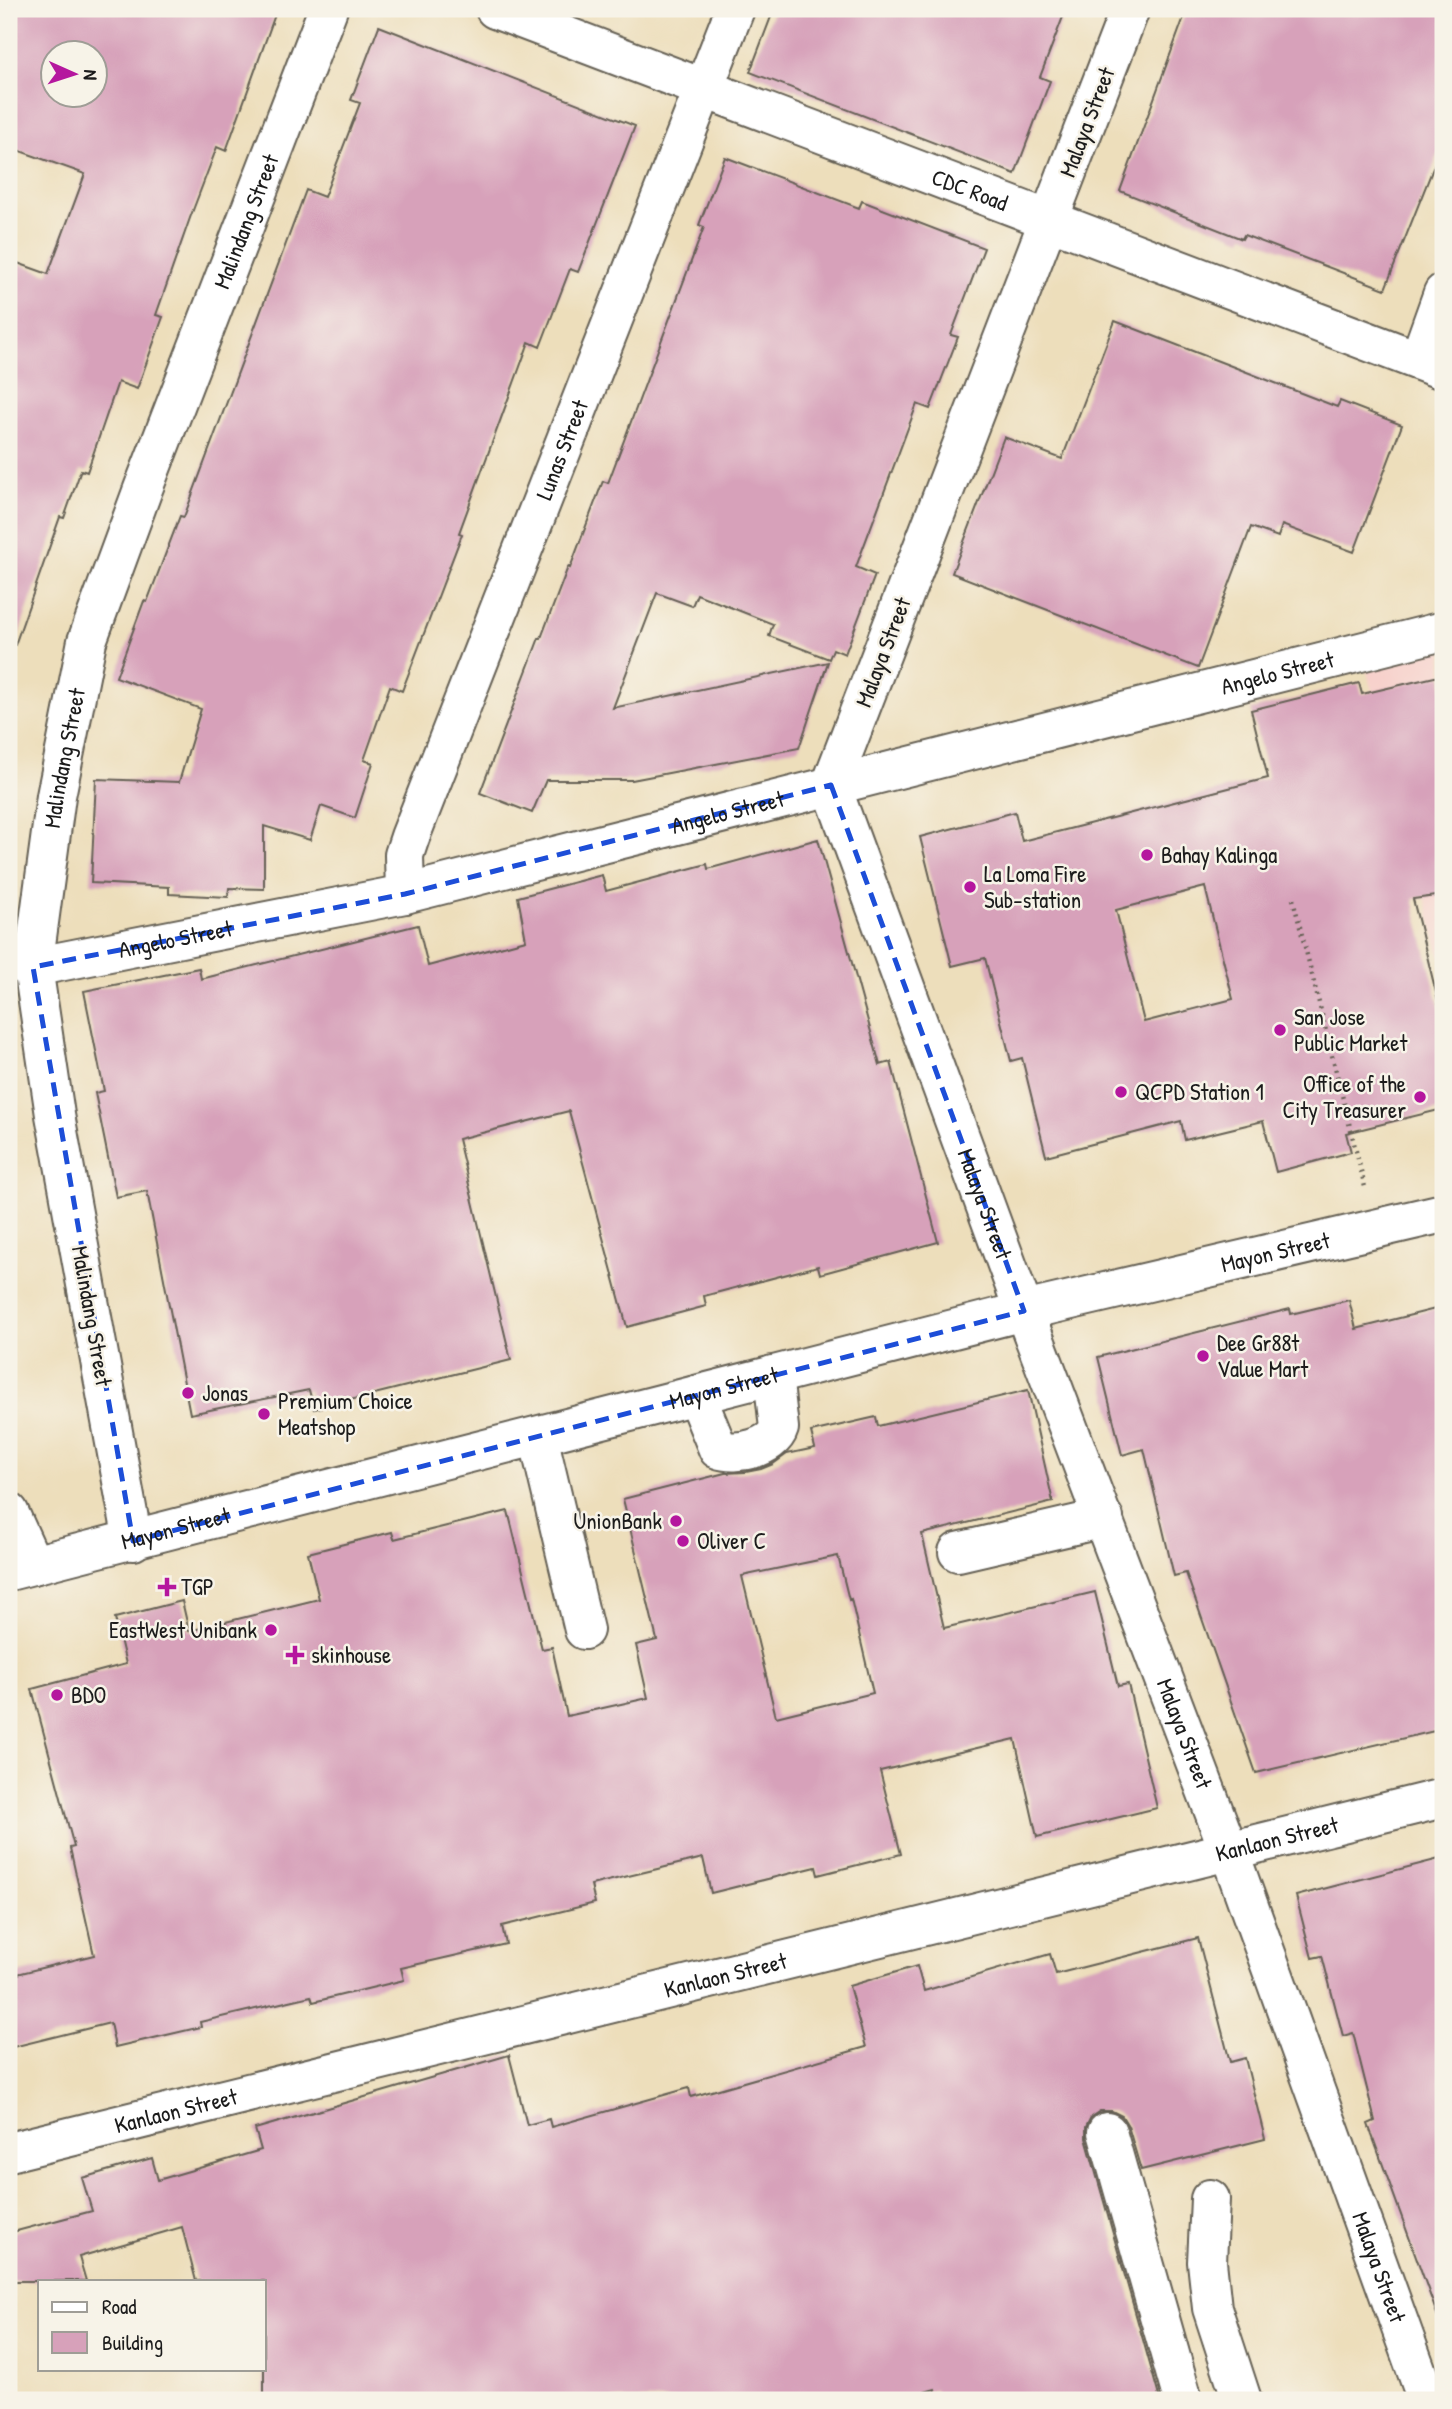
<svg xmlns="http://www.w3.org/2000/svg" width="1452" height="2409" viewBox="0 0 1452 2409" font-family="'Patrick Hand',sans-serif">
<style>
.built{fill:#f7d0cb}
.building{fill:#d7a1ba;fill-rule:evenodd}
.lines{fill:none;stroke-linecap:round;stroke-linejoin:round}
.minor-casing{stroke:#656054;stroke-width:42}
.major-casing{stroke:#656054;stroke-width:42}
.path{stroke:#656054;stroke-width:4.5;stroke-dasharray:2 5;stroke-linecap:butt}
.minor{stroke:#fff;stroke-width:38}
.major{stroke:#fff;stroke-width:38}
.marked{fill:none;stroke:#1d4ed8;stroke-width:5;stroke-dasharray:14 9;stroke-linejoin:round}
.poi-dot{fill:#b5179e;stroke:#f7f3e8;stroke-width:2.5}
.labels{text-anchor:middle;stroke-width:5;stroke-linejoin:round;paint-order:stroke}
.street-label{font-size:23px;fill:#1c1c1c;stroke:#f7f3e8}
.poi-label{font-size:23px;fill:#1c1c1c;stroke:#f7f3e8;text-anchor:start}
</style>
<rect width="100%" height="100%" fill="#f7f3e8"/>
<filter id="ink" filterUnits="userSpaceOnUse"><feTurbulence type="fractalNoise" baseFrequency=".0143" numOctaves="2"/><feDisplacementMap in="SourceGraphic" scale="14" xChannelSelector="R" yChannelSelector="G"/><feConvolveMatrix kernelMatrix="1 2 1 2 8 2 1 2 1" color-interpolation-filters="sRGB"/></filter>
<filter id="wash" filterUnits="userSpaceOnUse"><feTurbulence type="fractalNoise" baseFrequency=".00686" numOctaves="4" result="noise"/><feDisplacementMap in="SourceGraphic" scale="28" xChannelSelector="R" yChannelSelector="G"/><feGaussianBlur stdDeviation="1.57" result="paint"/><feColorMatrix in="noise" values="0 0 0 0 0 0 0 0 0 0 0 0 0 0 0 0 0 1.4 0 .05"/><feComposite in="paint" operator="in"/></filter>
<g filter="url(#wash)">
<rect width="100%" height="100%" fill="#eddebb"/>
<path class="built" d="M1443,634V968L1362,652Z"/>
<g id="blocks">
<path class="building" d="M9,9H277L226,151L217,147L190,218L156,315L163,317L137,389L118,382L87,472L81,470L64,518L60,517L15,645L9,644V260L48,274L85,174L9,147ZM52,52H94V94H52Z
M774,9H1066L1040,77L1050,81L1015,174L750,72Z
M1187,9H1443V143L1385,289L1244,235L1242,239L1120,191Z
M379,26L635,126L578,272L570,269L540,347L529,342L459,533L462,534L402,691L390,686L364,760L373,763L355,818L321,806L310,840L264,826V889L229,888L228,897L169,894V887L91,883L96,779L179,782L201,709L116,677L144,601L147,602L180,516L184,517L306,190L324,197L360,103L351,100Z
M725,157L859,208L862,201L984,248L951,335L958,337L930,409L917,404L856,567L875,575L845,654L833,649L829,659L769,636L773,624L697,594L692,606L657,593L613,708L828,662L799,748L632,780H546L532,813L480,793L539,638H541L568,567L570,568L603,481L608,483L704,227L699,225Z
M1115,321L1337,407L1340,401L1402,425L1354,552L1282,525L1278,537L1251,527L1198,668L952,573L1004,437L1062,459Z
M1443,675V895L1413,899L1443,1021V1109L1346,1133L1351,1152L1276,1172L1263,1121L1185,1140L1181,1121L1046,1156L1022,1058L1011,1061L985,958L952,966L920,837L1015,812L1022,841L1268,778L1251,710L1359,683L1362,694ZM1205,887L1233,999L1144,1022L1116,910Z
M818,839L880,1065L891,1062L938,1242L820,1274L818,1266L704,1296L706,1306L627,1327L569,1111L458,1139L511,1360L314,1409L309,1390L190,1414L147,1191L116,1197L95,1093L104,1091L84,991L199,968L201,979L418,925L428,966L526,940L518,897L602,875L606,891L707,864L708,869Z
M1349,1300L1356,1329L1443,1307V1729L1256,1773L1186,1573L1174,1576L1144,1449L1122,1455L1098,1357L1290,1309L1291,1314Z
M1028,1390L1053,1502L922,1534L944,1628L1095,1592L1118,1686L1128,1684L1157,1808L1037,1837L1015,1739L880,1771L901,1854L818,1875L816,1867L711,1893L703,1858L591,1885L595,1903L502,1926L506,1944L401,1968L404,1980L313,2002L311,1996L200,2022L201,2027L115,2047L110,2023L9,2048V1976L94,1955L70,1848L74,1847L32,1689L126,1664L115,1618L182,1601L189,1631L319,1599L308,1553L392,1532L394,1539L508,1511L542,1649L552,1647L567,1716L648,1698L636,1645L657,1640L623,1499L725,1473L746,1472L761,1469L773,1464L787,1454L815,1448L811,1432L876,1417L878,1426ZM838,1556L849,1600L851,1599L873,1693L776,1717L742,1576Z
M1443,1858V2316L1438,2317L1368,2124L1375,2121L1353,2033L1343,2036L1322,1956L1312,1958L1296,1896Z
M1198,1938L1230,2062L1245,2058L1265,2139L1141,2170L1128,2126L1122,2116L1112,2111H1100L1091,2117L1086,2127V2138L1160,2400H938L935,2389L897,2400H264V2281H196L182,2227L79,2257L86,2281H9V2233L92,2211L82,2178L152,2158L158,2180L261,2150L255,2129L509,2055L527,2125L549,2119L551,2127L689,2088L691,2097L866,2047L849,1986L917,1966L924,1991L1050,1954L1056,1974Z"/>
</g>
</g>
<g filter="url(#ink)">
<use href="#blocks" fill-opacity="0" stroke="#656054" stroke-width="2"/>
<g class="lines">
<g class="minor-casing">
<g id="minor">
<path id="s1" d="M495,9L1443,370"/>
<path id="s2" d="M1130,9L831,785L1024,1311L1229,1851L1427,2400"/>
<path d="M1419,360L1443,293"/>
<path id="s3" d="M405,894L404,855L410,837L735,9"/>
<path id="s4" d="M11,961L33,967L405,894L1443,631"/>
<path d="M696,1395L718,1449C736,1456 773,1448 779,1428L773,1375"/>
<path d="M538,1436L584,1630"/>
<path d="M9,1512L33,1565"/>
<path id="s5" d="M133,1541L55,1115L33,967L56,796L87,641L143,489L328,9"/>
<path d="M958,1552L1104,1518"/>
<path d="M1107,2132L1183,2400"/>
<path id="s6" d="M9,2152L1443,1798"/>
<path d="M1210,2199L1207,2262L1212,2308L1242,2400"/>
</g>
</g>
<g class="major-casing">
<g id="major">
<path id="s7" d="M9,1571L1024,1311L1443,1213"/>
</g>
</g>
<path class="path" d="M1293,899L1365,1187"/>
<use href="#minor" class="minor"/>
<use href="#major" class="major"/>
</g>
</g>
<path class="marked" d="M831,785L1024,1311L133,1541L33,967L405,894Z"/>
<g class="poi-dot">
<circle cx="1147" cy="855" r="7"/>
<circle cx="970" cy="887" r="7"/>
<circle cx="1280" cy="1030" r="7"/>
<circle cx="1121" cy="1092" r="7"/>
<circle cx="1420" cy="1097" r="7"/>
<circle cx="1203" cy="1356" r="7"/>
<circle cx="188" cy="1393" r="7"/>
<circle cx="264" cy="1414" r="7"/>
<circle cx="676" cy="1521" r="7"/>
<circle cx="683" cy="1541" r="7"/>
<path d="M163.5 1576.5h7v7h7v7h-7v7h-7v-7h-7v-7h7z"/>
<circle cx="271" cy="1630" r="7"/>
<path d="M291.5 1644.5h7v7h7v7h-7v7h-7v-7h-7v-7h7z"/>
<circle cx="57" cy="1695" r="7"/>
</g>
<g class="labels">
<g class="street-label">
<text transform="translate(1087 122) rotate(-69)" y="8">Malaya Street</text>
<text dy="8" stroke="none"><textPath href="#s1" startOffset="508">CDC Road</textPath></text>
<text dy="8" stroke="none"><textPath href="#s5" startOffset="1362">Malindang Street</textPath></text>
<text dy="8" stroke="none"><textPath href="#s3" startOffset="474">Lunas Street</textPath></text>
<text transform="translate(883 652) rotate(-69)" y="8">Malaya Street</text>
<text dy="8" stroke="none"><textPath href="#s4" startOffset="1302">Angelo Street</textPath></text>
<text dy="8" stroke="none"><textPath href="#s5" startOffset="794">Malindang Street</textPath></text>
<text dy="8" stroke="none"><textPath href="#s4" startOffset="735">Angelo Street</textPath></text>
<text dy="8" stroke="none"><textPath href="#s4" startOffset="168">Angelo Street</textPath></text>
<text dy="8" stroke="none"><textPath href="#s2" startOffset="1278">Malaya Street</textPath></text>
<text dy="8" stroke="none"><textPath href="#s7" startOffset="1306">Mayon Street</textPath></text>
<text transform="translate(92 1316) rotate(80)" y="8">Malindang Street</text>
<text dy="8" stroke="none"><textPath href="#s7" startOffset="738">Mayon Street</textPath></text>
<text dy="8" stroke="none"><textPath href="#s7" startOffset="172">Mayon Street</textPath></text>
<text dy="8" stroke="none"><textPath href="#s2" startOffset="1844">Malaya Street</textPath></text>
<text dy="8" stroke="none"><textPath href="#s6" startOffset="1306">Kanlaon Street</textPath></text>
<text dy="8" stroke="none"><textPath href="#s6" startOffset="738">Kanlaon Street</textPath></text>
<text dy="8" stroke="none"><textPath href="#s6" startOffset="172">Kanlaon Street</textPath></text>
<text dy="8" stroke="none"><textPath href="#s2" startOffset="2412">Malaya Street</textPath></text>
</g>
<g class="poi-label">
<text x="1161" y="863">Bahay Kalinga</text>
<text x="984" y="882">La Loma Fire<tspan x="984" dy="26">Sub-station</tspan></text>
<text x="1294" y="1025">San Jose<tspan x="1294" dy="26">Public Market</tspan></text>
<text x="1406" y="1092" text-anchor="end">Office of the<tspan x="1406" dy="26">City Treasurer</tspan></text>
<text x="1135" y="1100">QCPD Station 1</text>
<text x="1217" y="1351">Dee Gr88t<tspan x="1217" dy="26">Value Mart</tspan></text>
<text x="202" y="1401">Jonas</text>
<text x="278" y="1409">Premium Choice<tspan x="278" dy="26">Meatshop</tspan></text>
<text x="662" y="1529" text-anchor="end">UnionBank</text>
<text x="697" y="1549">Oliver C</text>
<text x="181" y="1595">TGP</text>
<text x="257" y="1638" text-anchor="end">EastWest Unibank</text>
<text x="311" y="1663">skinhouse</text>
<text x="71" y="1703">BDO</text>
</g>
</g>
<rect width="1452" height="2409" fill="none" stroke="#f7f3e8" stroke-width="35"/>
<rect x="38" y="2280" width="228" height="91" fill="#f7f3e8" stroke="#9f9d96" stroke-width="2"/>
<rect x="52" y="2302" width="35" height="10" fill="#ffffff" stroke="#9f9d96" stroke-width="2"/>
<text x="102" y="2314" font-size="21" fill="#1c1c1c">Road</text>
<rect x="52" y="2332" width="35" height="21" fill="#d7a1ba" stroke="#9f9d96" stroke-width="2"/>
<text x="102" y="2350" font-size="21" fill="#1c1c1c">Building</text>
<g transform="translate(74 74) rotate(93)"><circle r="33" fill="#f7f3e8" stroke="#9f9d96" stroke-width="2"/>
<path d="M0-5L12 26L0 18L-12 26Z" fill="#b5179e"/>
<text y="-10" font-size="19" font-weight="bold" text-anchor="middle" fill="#1c1c1c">N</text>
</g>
</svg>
